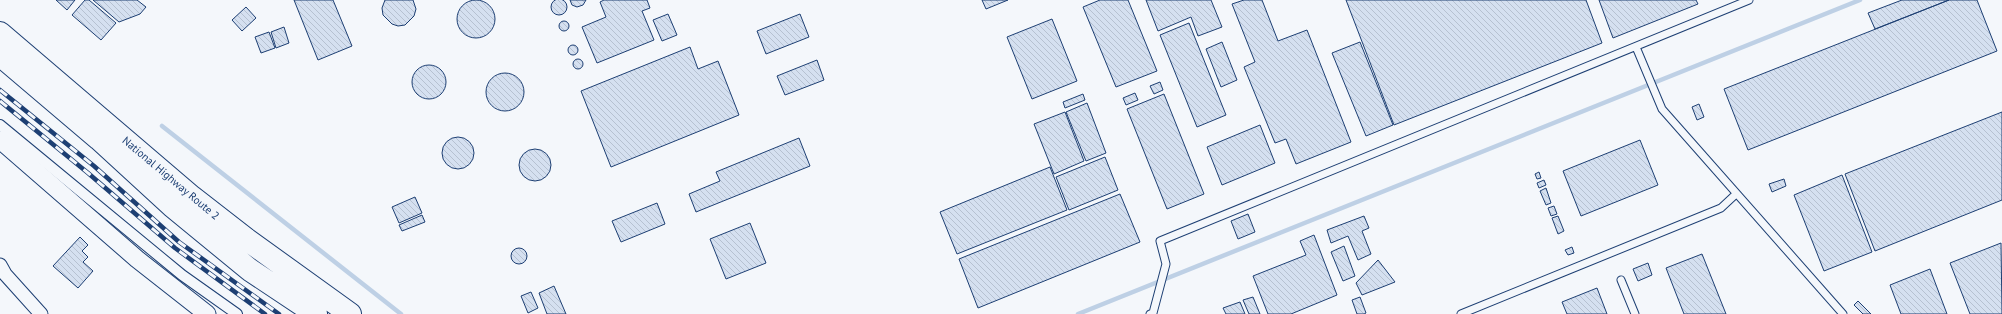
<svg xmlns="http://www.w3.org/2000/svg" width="2002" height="314" viewBox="0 0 2002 314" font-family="'PT Sans',sans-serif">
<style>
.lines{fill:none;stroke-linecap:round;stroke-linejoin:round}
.stream{stroke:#bed0e5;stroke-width:4.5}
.building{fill:url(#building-back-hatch);stroke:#1d3f73}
.service-casing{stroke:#1d3f73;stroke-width:9}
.pedestrian-casing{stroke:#1d3f73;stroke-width:12}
.minor-casing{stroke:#1d3f73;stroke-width:15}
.tertiary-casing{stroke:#1d3f73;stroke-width:19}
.trunk-casing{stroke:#1d3f73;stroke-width:24}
.service{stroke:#f4f7fb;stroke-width:7}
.pedestrian{stroke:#f4f7fb;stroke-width:10}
.minor{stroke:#f4f7fb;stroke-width:13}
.tertiary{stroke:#f4f7fb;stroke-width:17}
.trunk{stroke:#f4f7fb;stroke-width:22}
.rail-casing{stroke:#1d3f73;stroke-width:4.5}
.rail{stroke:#f4f7fb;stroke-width:3;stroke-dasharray:9;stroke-linecap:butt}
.labels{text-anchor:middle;stroke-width:3;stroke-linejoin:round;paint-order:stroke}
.street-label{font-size:11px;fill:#1d3f73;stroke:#f4f7fb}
</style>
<defs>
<pattern id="building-back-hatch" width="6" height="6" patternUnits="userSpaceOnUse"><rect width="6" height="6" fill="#d5e0f0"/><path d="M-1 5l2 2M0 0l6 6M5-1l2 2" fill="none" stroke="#b6c1d1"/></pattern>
</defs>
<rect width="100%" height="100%" fill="#f4f7fb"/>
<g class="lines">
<path class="stream" d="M162,126L401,314
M1078,314L1860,0"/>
</g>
<path class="building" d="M551 7a8 8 0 1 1 16 0a8 8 0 1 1-16 0Z
M457 19a19 19 0 1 1 38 0a19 19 0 1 1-38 0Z
M56,0H75L67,10Z
M85,0H89L116,23L101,40L72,15Z
M93,0H137L146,7L140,14L119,22Z
M294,0H333L352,46L318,60Z
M385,0H413L416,9L414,16L405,25L398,26L392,24L383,15L382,8Z
M570,0H586L583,5L577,7L572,5Z
M604,0H647L650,8L642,11L654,40L597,63L582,27L606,17L600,2Z
M982,0H1008L986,9Z
M1100,0H1128L1157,71L1116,87L1083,7Z
M1146,0H1211L1222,27L1198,36L1191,17L1158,31Z
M1244,0H1262L1278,41L1307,30L1351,142L1296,164L1286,139L1275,143L1244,67L1255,62L1232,4Z
M1346,0H1586L1602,43L1394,125Z
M1599,0H1696L1698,4L1613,38Z
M1902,0H1949L1875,29L1868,13Z
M1949,0H1977L1997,51L1748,150L1724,89Z
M246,7L256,18L242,31L232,20Z
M668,14L677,35L662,41L653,20Z
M800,14L809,37L766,54L757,31Z
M1052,19L1077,81L1032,99L1007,37Z
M559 26a5 5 0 1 1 10 0a5 5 0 1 1-10 0Z
M1189,23L1226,115L1197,127L1160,35Z
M284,27L289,43L276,48L271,32Z
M269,32L275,48L261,53L255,37Z
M1222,42L1237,80L1221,87L1206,49Z
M1360,42L1393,125L1366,136L1332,53Z
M568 50a5 5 0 1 1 10 0a5 5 0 1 1-10 0Z
M690,47L698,69L718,61L739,115L611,167L581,91Z
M573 64a5 5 0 1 1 10 0a5 5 0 1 1-10 0Z
M817,60L824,80L785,95L777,76Z
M412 82a17 17 0 1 1 34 0a17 17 0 1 1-34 0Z
M486 92a19 19 0 1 1 38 0a19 19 0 1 1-38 0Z
M1160,82L1163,90L1154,94L1150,86Z
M1135,93L1138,100L1126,105L1123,98Z
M1083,94L1085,100L1065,108L1063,102Z
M1164,94L1204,194L1167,209L1127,109Z
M1087,103L1106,153L1086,161L1066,112Z
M1699,104L1704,117L1697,120L1692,107Z
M1065,112L1084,161L1054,174L1034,124Z
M2002,112V200L1875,251L1845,174Z
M1260,125L1275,163L1222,185L1207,147Z
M442 153a16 16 0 1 1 32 0a16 16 0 1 1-32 0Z
M799,138L810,166L696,212L689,194L720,181L716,172Z
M1640,140L1658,185L1581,216L1563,171Z
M519 165a16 16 0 1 1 32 0a16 16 0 1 1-32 0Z
M1105,157L1118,190L1069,210L1056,177Z
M1050,167L1067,210L957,254L940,212Z
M1539,172L1541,178L1537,179L1535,174Z
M1842,175L1872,252L1824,271L1794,195Z
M1784,179L1786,186L1772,192L1769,184Z
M1544,180L1546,185L1539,188L1537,183Z
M1546,188L1551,203L1546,205L1540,191Z
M1120,194L1140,242L978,308L959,259Z
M415,197L422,213L399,223L392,207Z
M657,203L665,224L621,242L612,221Z
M1554,206L1557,214L1551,216L1548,208Z
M1248,214L1255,232L1238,239L1231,221Z
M422,215L425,222L402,231L399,225Z
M1364,216L1369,228L1362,231L1371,254L1358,260L1348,236L1331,243L1327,230Z
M1558,216L1564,231L1558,234L1552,218Z
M750,223L766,263L726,279L710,239Z
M1314,235L1337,295L1291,314H1268L1253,276L1306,255L1300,241Z
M80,237L88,245L82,251L88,257L83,262L93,271L78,288L53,266Z
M2001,243L2002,314H1970L1950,263Z
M1344,246L1355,276L1343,281L1331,252Z
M1572,247L1574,253L1568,255L1565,250Z
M511 256a8 8 0 1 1 16 0a8 8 0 1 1-16 0Z
M1702,254L1726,314H1684L1666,268Z
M1378,260L1395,282L1362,295L1356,283Z
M1648,263L1652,275L1638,281L1633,269Z
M1930,269L1947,314H1901L1890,285Z
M554,286L566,314H547L539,293Z
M1597,288L1607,314H1567L1562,302Z
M531,292L538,308L528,313L521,296Z
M1253,297L1260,314H1249L1243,300Z
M1360,297L1366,313L1364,314H1357L1352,300Z
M1858,301L1871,314H1863L1854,305Z
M1240,302L1245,314H1226L1223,308Z"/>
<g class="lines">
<g class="service-casing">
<path id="service" d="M1636,47L1662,109L1843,314
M1621,280L1635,314
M1150,314L1153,313L1166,264L1160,241L1749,0
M1461,314L1721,208L1736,194"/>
</g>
<g class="pedestrian-casing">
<path id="pedestrian" d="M0,125L182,275L237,314"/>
</g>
<g class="minor-casing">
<path id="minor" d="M0,265L5,274L41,314"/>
</g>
<g class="tertiary-casing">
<path id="tertiary" d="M0,140L137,259L207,314"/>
</g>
<g class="trunk-casing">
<path id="trunk" d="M0,33L192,197L246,239L350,314
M0,55L99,139L172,206L250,270L316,314"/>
</g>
<use href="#service" class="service"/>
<use href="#pedestrian" class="pedestrian"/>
<use href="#minor" class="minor"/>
<use href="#tertiary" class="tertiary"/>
<use href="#trunk" class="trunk"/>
<g class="rail-casing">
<path id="rail" d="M0,90L94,166L179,242L279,314
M0,101L88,173L175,248L265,314"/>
</g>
<use href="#rail" class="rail"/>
</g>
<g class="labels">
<g class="street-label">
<text transform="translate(171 178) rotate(40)" y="4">National Highway Route 2</text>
</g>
</g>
</svg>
